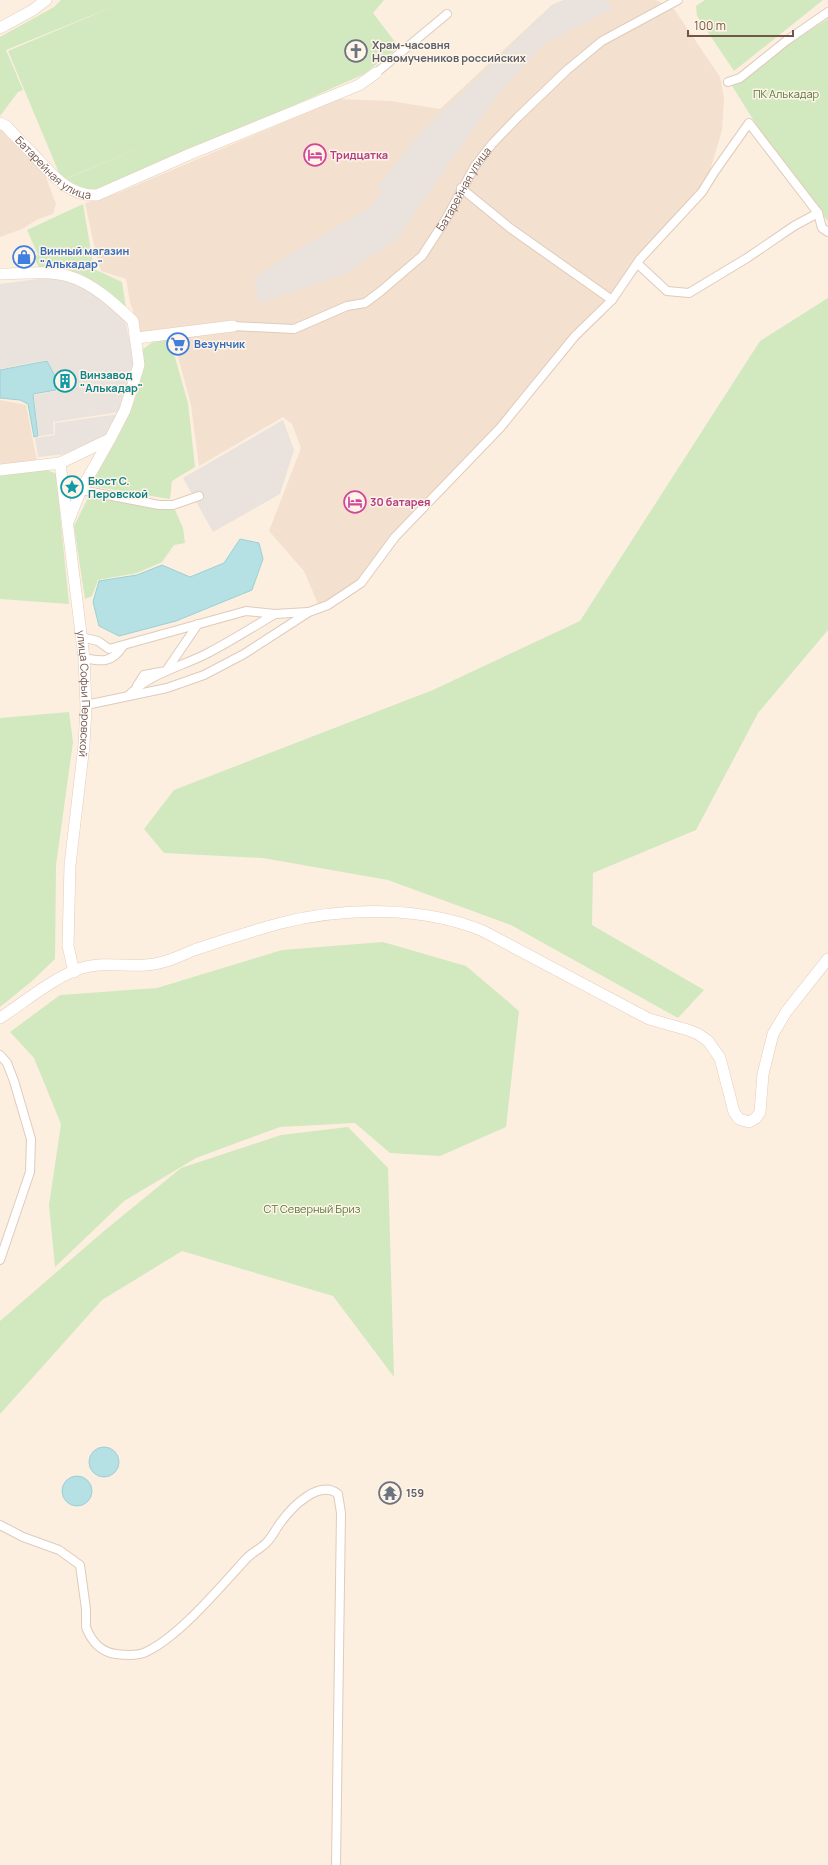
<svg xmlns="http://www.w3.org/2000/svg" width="828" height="1865" viewBox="0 0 828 1865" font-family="Manrope,sans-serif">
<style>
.residential{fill:#f3e0cf}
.industrial{fill:#eae2dc}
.green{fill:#d2e8bf}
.water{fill:#b5e0e4;stroke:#9cd0d6}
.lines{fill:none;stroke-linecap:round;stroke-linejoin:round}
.street-casing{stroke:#dfcbbc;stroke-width:10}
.secondary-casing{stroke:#e4ccba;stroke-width:12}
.street{stroke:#fff;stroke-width:8}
.secondary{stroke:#fff;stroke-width:11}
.labels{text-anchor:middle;stroke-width:3;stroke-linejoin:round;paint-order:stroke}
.worship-label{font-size:11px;font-weight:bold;fill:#5b616d;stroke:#fff4e6;text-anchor:start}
.park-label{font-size:11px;fill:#547841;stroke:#fff4e6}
.hotel-label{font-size:11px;font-weight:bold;fill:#b23c85;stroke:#fff4e6;text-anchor:start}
.street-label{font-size:11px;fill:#725448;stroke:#fff4e6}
.shop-label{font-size:11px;font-weight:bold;fill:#366cbe;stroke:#fff4e6;text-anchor:start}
.culture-label{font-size:11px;font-weight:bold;fill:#0d838f;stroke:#fff4e6;text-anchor:start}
</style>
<rect width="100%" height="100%" fill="#fcefe0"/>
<path class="residential" d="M564,0H656L674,9L720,77L724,98L722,130L709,174L673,228L633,272L602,317L528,389L372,569L342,593L318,604L304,571L269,531L301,448L292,424L283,417L199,466L191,405L171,330L141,334L130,302L126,279L101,271L96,254L85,203L118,193L339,99L391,101L440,109L552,5Z
M0,126L42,167L56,204L53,214L38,219L22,229L0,237Z
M0,400L26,405L37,461L0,465Z"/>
<path class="industrial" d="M564,0H608L612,9L544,44L495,98L396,240L345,274L259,303L254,278L295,251L369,208L383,191L377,187L421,132L552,5Z
M61,276L97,296L124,316L135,364L119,412L53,422L54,434L39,436L34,395L57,391L56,378L47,360L0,369V284Z
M119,414L107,436L66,454L38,457L35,438L55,435V423Z
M283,420L294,450L280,494L213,532L183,478Z"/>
<path class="green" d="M61,0H384L373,13L399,47L364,74L105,190H89L63,180L171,135L62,180L8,51L117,5L6,50L23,90L18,92L0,116V37L54,7Z
M705,0H823L734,71L697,16L696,6Z
M828,19V221L794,185L729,81Z
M83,204L94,269L122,282L126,308L82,275L64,268L40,269L34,257L38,255L27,230Z
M828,298V630L758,713L696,830L593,873L592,925L704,990L678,1018L511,925L388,880L263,858L164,853L144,829L174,790L433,690L580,621L760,341Z
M172,337L174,354L188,403L195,467L172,481L170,499L96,487L94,480C114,442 147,394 142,350L157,339Z
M45,469L56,474L69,604L0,599V474Z
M90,494L175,510L183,528L185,543L174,545L162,562L137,573L98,580L92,596L85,599L74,526Z
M69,712L73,742L56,865L55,959L32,981L0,1007V718Z
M383,942L466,966L519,1011L506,1127L440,1156L390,1153L355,1123L280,1127L196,1158L124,1201L55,1267L49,1205L61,1124L34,1058L10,1032L60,995L157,988L282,950Z
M348,1127L388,1168L394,1377L333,1296L182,1251L102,1300L0,1414V1321L104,1231L181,1168L281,1135Z"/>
<path class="water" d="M47,361L56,378V390L33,394L38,436L34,437L28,404L20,400L0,398V370Z
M240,539L259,543L263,559L252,590L176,621L119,636L99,626L93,602L99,581L137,575L162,565L190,577L224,563Z
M89 1462a15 15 0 1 1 30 0a15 15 0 1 1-30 0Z
M62 1491a15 15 0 1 1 30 0a15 15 0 1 1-30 0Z"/>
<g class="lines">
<g class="street-casing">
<g id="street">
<path d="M376,73L447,14"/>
<path d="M728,82L740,78L786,41L828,12"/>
<path d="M461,188L510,228L612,300"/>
<path d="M639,265L667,291L689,293L747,258L794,226L818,213L822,228L828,232"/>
<path id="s1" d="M233,326L294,329L347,306L365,303L381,291L422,256L446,219L475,166L492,144L518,117L567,70L602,41L678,0"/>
<path d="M81,490L159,505H173L199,496"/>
<path d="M81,637L98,641L109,649L246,611L275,614L308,612"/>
<path d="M84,658C102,662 112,663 123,646"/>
<path d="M137,686L144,675L166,671L198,624"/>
<path d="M128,696C150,673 181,667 208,653C231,641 253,627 275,614"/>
<path d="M86,705L167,688L204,675L244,654L309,612L328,605L361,583L395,537L500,428L575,336L612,300L640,259L702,192L715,171L749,123L818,213"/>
<path d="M0,1055L7,1063L14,1081L31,1139L30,1172L0,1260"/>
<path d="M0,1525L23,1537L59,1550L80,1565L86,1609V1623"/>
<path d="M86,1627C91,1641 101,1652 116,1654C124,1655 138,1656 146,1652C180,1636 220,1587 246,1559C252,1552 261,1549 267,1542C273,1536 276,1528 281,1522C292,1507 319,1479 338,1494L341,1513L336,1865"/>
</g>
</g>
<g class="secondary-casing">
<g id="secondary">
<path d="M0,28L33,10L46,0"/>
<path id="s2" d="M0,123L6,126C14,135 23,144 32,153C50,172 68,197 97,195L190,154L342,92L359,85L376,73"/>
<path d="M0,274C21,274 47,270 68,276C93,283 115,304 133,321L139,365L125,410L110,439L60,463L0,470"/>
<path d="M137,338L233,326"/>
<path id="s3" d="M60,463L84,658L86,707L84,745L70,865L68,946L74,972"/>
<path d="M68,522L81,490L110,439"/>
<path d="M0,1018C23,1003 57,975 82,968C108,960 137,970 163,962C174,959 184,954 194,950C223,940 252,931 281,923C344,907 423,906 483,931L649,1019L688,1030L698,1034L708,1041L720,1058L734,1112L739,1119L749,1122L756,1118L760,1112L763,1074L773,1034L786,1012L828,959"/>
</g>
</g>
<use href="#street" class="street"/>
<use href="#secondary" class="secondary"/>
</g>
<defs>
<g id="church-ring" transform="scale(1.15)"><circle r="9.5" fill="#fff4e6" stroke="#6b7280" stroke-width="1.5"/><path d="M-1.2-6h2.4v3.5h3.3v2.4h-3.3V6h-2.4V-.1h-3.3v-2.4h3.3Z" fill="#6b7280"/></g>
<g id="hotel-ring" transform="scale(1.15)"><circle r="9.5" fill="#fff4e6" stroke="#d1479c" stroke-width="1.5"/><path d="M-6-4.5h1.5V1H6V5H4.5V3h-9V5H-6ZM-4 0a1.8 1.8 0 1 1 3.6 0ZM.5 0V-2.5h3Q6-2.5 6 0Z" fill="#d1479c"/></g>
<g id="shop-ring" transform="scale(1.15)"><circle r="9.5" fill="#fff4e6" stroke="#3f7fe0" stroke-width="1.5"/><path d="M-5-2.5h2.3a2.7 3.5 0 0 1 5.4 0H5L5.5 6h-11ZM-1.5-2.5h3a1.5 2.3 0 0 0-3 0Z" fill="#3f7fe0"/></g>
<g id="supermarket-ring" transform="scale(1.15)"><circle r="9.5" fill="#fff4e6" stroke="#3f7fe0" stroke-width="1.5"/><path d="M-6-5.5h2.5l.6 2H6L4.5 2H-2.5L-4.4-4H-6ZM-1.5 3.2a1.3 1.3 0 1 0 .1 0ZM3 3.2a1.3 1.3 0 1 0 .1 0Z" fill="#3f7fe0"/></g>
<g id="building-ring" transform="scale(1.15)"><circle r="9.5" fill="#fff4e6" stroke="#0f9aa8" stroke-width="1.5"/><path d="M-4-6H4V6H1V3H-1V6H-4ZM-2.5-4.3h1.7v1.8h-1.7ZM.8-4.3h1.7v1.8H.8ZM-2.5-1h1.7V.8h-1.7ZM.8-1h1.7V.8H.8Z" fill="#0f9aa8"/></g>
<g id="sight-ring" transform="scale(1.15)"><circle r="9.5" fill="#fff4e6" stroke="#0f9aa8" stroke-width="1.5"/><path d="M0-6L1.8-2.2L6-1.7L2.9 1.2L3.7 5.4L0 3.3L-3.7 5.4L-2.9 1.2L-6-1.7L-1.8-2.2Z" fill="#0f9aa8"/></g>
<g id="temple-ring" transform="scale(1.15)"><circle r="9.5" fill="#fff4e6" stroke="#6b7280" stroke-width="1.5"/><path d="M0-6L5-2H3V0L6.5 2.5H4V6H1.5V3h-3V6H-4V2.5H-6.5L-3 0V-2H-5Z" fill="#6b7280"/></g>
</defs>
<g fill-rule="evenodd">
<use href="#church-ring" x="356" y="51"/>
<use href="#hotel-ring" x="315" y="155"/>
<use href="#shop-ring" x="24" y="257"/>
<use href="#supermarket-ring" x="178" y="344"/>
<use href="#building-ring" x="65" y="381"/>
<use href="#sight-ring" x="72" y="487"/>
<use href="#hotel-ring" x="355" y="502"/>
<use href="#temple-ring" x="390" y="1493"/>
</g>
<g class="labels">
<g class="worship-label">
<text x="372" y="49">Храм-часовня<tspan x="372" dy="13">Новомучеников российских</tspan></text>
<text x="406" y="1497">159</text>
</g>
<g class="park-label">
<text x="786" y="98">ПК Алькадар</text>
<text x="312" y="1213">СТ Северный Бриз</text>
</g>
<g class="hotel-label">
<text x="330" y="159">Тридцатка</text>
<text x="370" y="506">30 батарея</text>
</g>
<g class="street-label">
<text dy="4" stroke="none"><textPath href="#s2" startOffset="71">Батарейная улица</textPath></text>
<text dy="4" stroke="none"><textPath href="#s1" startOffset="290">Батарейная улица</textPath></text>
<text dy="4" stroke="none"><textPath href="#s3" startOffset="232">улица Софьи Перовской</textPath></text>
</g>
<g class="shop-label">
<text x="40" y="255">Винный магазин<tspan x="40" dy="13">"Алькадар"</tspan></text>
<text x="194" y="348">Везунчик</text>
</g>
<g class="culture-label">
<text x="80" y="379">Винзавод<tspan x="80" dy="13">"Алькадар"</tspan></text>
<text x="88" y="485">Бюст С.<tspan x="88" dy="13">Перовской</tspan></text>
</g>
</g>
<path d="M688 30v6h105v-6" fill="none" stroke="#725448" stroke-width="2"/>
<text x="694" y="30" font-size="12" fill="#725448" stroke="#fff4e6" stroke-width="3" paint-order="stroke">100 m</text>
</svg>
